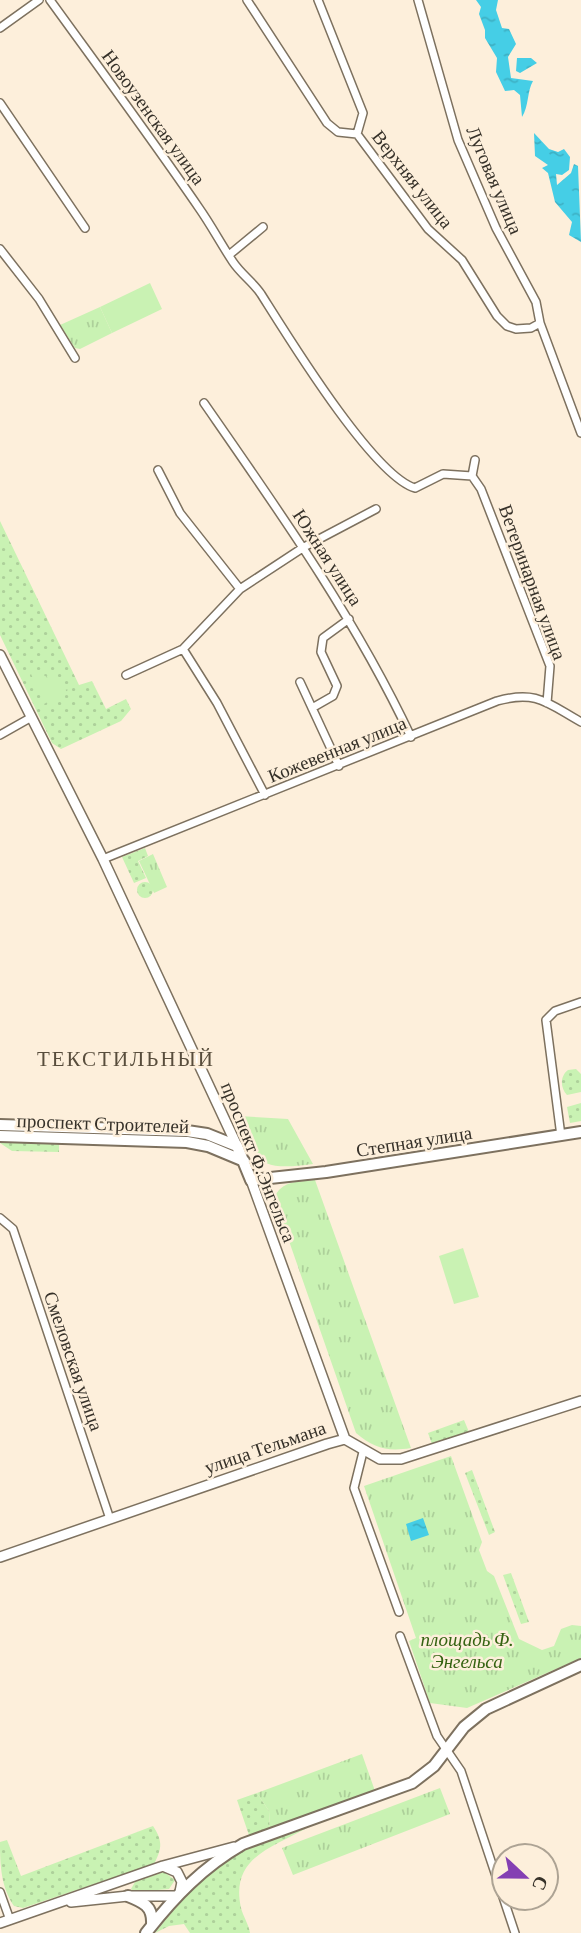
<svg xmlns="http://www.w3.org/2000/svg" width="581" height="1933" viewBox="0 0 581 1933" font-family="'Crimson Pro',serif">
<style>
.grass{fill:url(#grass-dots)}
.park{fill:url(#park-tufts)}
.pitch{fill:#c9f2b3}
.water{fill:url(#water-ripples)}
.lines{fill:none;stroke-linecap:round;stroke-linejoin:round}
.minor-casing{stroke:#7d715f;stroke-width:10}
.tertiary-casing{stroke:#7d715f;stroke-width:12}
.secondary-casing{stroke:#7d715f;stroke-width:14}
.primary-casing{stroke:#7d715f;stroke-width:14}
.minor{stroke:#fff;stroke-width:7}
.tertiary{stroke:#fff;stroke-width:9}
.secondary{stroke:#fff;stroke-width:10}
.primary{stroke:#fff;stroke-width:10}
.labels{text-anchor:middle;stroke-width:5;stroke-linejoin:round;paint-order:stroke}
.street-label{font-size:19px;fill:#363129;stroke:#fdefdb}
.park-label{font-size:19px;font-style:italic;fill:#356312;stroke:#fdefdb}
.neighbourhood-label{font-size:21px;letter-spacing:2px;fill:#584d3c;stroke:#fdefdb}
</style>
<defs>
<pattern id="grass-dots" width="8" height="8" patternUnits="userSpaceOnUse" patternTransform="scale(1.75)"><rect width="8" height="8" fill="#c9f2b3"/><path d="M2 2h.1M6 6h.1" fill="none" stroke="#add09a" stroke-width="1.8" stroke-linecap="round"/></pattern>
<pattern id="park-tufts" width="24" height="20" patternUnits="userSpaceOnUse" patternTransform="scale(1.75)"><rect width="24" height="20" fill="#c9f2b3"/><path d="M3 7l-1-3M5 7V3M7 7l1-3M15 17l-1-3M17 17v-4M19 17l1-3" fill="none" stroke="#add09a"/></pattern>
<pattern id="water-ripples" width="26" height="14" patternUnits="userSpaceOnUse" patternTransform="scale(1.75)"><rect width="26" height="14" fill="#45cee6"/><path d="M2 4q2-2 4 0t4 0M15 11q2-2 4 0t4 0" fill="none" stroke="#3db1c5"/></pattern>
</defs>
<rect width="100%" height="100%" fill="#fdefdb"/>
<path class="grass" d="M0,521L79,685L92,681L106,709L126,699L131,709L121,721L61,749L52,743L0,635Z
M145,848L148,856L138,861L146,878L134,883L122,857Z
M137 890a8 8 0 1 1 16 0a8 8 0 1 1-16 0Z
M576,1069L581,1074V1092L567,1095C560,1088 560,1076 568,1070Z
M581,1103V1121L570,1123L567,1107Z
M0,1139L59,1141V1152L12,1151L0,1143Z
M464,1420L469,1432L432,1444L428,1433Z
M472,1470L495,1532L489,1535L465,1473Z
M511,1573L529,1622L521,1624L503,1575Z
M257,1793L269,1811L270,1830L250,1838L237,1800Z
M153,1826C163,1841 162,1848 154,1864L23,1908L14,1906C1,1887 0,1865 0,1842L7,1840L21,1876Z
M307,1828C271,1848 230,1858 241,1908C243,1916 249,1925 250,1933H190L184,1924L169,1926L155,1933C180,1902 207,1868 244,1851C264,1841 286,1836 307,1828Z
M164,1872L175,1880L169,1889L135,1892L131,1889L135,1882Z"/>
<path class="park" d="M100,307L112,333L80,349L75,348L60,325Z
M28,667L70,689L44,704Z
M153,854L167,887L154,893L139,861Z
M238,1116L288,1119L313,1164C261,1171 255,1164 238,1116Z
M315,1180L411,1448C387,1452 374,1448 356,1433L274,1198C282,1180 298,1182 315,1180Z
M451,1456L482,1542L479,1550L487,1571L494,1576L519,1639L542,1650L554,1646L561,1629L572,1625L581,1626V1658L467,1708L430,1703L409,1641L416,1638L364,1486Z
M362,1754L375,1791L270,1830L269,1811L257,1793Z
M440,1788L450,1814L293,1875L282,1848Z"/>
<path class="pitch" d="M150,283L162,309L112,333L100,307Z
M463,1248L479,1297L454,1304L439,1256Z"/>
<path class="water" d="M476,0H498L496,10L502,28L509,29L516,44L508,57L511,78L533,81C527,91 529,106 522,117L520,95L514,90L505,91L496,72L497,58L485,38V30L479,14L481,7Z
M517,58H531L537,63L520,73L516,71Z
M534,133L549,149L558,152L564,149L570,157L569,170L562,175L556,174L557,185L571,173L574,164L578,166L581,242L569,235L572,222L555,202L548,173L542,168L548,165L535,156Z
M423,1518L429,1535L411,1541L406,1524Z"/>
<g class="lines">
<g class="minor-casing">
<path id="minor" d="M50,0C100,69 151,138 199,208C211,225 221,244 233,262C241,274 253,282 261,294C287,335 373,476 415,488L443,474L472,476L475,460
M247,0L327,123L338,132L357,134L428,229L462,260L497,316L507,326L516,329L531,328L540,323
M318,0L363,113L357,134
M418,0L458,140L496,228L536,302L540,323L581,433
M0,28L39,0
M0,103L85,228
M0,249L39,299L75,358
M229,255L263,227
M204,403C279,511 355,618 411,737
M158,470L180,513L240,589
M472,476L481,489L550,666L547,703
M183,649L217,703L265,795
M126,675L183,649L240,589L304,547L376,509
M300,682L339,766
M312,708L333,696L337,686L321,652L323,638L349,619
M0,735L30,718
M103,859L497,701C537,690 547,703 581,722
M561,1136L546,1020L555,1011L581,1002
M0,1218L13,1229L110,1519
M363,1452L354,1488L399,1612
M400,1636L437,1736L461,1771L515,1933
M0,1892L10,1920"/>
</g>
<g class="tertiary-casing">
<path id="tertiary" d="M0,655L103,859L237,1146
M251,1180L345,1439
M0,1557L327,1444L345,1439L380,1459H401L581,1401
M163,1866L234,1847
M71,1902L128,1896H176
M0,1923L163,1866L177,1872L182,1882L180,1892"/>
</g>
<g class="secondary-casing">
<path id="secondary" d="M128,1896C143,1902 153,1906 152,1924
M146,1933C174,1897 203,1867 243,1844L412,1783L434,1766L464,1727L486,1709L581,1665"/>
</g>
<g class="primary-casing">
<path id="primary" d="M0,1125L187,1131L207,1134L237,1146L251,1180L326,1172L581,1132
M0,1136L187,1142L208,1146L244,1161"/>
</g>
<use href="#minor" class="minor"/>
<use href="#tertiary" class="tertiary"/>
<use href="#secondary" class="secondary"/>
<use href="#primary" class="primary"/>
</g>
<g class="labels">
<g class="street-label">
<text transform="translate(154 117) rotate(54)" y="7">Новоузенская улица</text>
<text transform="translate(413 179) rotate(52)" y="7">Верхняя улица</text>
<text transform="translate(495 180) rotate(67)" y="7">Луговая улица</text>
<text transform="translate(328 557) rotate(57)" y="7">Южная улица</text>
<text transform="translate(533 582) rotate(70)" y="7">Ветеринарная улица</text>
<text transform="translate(337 749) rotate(-22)" y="7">Кожевенная улица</text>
<text transform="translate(103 1123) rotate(2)" y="7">проспект Строителей</text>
<text transform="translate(414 1141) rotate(-9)" y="7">Степная улица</text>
<text transform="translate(259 1162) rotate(68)" y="7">проспект Ф.Энгельса</text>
<text transform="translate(74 1361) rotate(71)" y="7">Смеловская улица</text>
<text transform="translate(265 1447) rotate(-19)" y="7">улица Тельмана</text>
</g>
<g class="park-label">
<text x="467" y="1646">площадь Ф.<tspan x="467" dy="22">Энгельса</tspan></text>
</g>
<g class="neighbourhood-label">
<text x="126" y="1066">ТЕКСТИЛЬНЫЙ</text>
</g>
</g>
<g transform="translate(525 1877) rotate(112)"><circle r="33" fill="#fdefdb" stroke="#ada394" stroke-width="2"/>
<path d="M0-5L12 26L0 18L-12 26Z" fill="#843fb3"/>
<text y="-10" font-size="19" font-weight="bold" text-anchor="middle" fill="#363129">С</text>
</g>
</svg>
